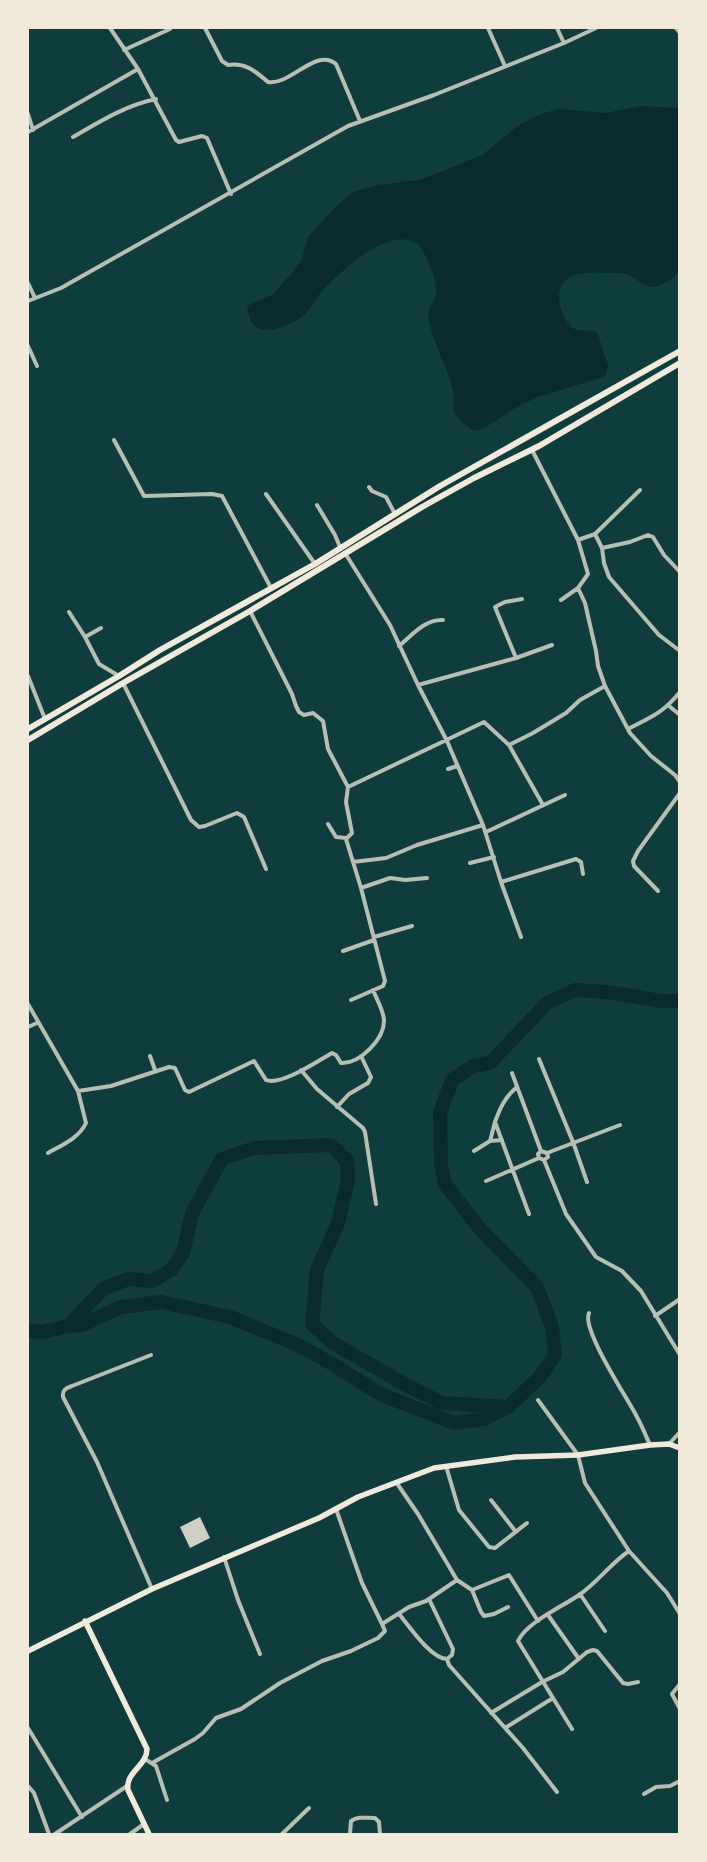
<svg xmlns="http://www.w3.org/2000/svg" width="707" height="1862" viewBox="0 0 707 1862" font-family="'Roboto Condensed',sans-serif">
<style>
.water{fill:#0a2a2b}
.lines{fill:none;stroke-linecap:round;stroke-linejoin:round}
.river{stroke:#0a2a2b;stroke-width:14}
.building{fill:#cfcfc3}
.minor{stroke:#b8beb3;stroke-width:4}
.secondary{stroke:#f1e9da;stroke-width:5.5}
.trunk{stroke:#f1e9da;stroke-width:6}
</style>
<rect width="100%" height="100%" fill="#0f3d3e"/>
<path class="water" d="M642,106L679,108V272C672,278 663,287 653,287C641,287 636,276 626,274C620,272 613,273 607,273C588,272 559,271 559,298C559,307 564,318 570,326C578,334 590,327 598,334L608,366L606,375L600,378L538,397L518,406L483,429L477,431L471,429L460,421L454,412C453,405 455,397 453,390C447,366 434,345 429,321C426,309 434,304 436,293C437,284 429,261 424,253C403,213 340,271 322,291C315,299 312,308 304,315C293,324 267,336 255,326C250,322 249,315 247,309L249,305L272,295L292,273L302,259L308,237L312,232L339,204L353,192L378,185L419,180L438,173L482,155L519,125L538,115L558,109L605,113Z"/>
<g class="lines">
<path class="river" d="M68,1326L82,1325L121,1307L161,1302L230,1317L298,1345L332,1364L382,1395L454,1423L484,1419L506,1408
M28,1330L42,1332L68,1326L103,1289L128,1279L152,1281L171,1270L183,1253L192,1213L222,1159L254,1148L331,1145L347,1161L348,1180L338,1223L317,1270L312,1324L333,1343L404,1384L442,1403L508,1407L539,1378L555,1355L552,1327L537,1287L481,1230L445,1184L441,1164L440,1113L452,1080L473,1066L490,1063L547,1003L575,990L606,992L660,1001H680"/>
</g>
<path class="building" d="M200,1517L210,1538L190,1548L180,1527Z"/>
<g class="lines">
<path class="minor" d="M110,28L138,69L176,140L179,142L202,136L207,138L231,194
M205,28L222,61L228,65C245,62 255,71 268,82C290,86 316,47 336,64L360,121
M488,28L505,66
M557,28L564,43
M676,28L680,33
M124,50L170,29
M28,114L33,130
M28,132L138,69
M73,137C99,122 126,105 156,99
M28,283L35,298
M28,301L61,288L348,126L434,95L564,43L596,28
M28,346L37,366
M114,440L144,496L212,494L222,496L271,588
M532,450L578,540L595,534L640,490
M369,487L372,491L386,497L395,514
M266,494L315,564
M317,505L335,535L340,547
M595,534L602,548L604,563L609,577L659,635L680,651
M578,540L588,574L578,588L585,603L596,651L598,666L605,686L630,733L651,756L675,775L680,782
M602,548L630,542L648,535L653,537L664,555L680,572
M345,553L390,625L418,685L447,741L483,825L501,882L521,937
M561,600L578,588
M250,611L292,694L296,706L299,712L304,715L313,713L323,721L328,749L348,787L346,802L352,833L346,839L361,888L385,981L383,986L351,1000
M69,612L85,637L99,664L119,676
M85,637L101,628
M399,646C412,635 425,619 443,620
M516,658L495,607L505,602L522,599
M28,676L45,719
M123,683L191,820L199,827L205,826L237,813L244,817L266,869
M418,685L516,658L552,645
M669,706L680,715
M628,729C651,717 663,713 680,692
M509,745L533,733L566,713L580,700L605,686
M448,769L457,766
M348,787L484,722L509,745L543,805
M328,824L336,837L346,838
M486,832L565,795
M353,862L386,858L417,845L483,825
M470,863L494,857
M501,882L576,859L581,862L583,874
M361,888L390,878L405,880L427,878
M658,891L634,866L633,861L638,851L680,793
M374,937L412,926
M343,951L374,940
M28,1004L78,1091L86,1123C79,1138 62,1145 48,1153
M28,1027L37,1023
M150,1056L155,1070
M539,1059L573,1142L587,1182
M301,1070L317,1089L363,1128L365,1132L376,1204
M512,1073L541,1151
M517,1087C505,1097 500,1108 495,1122L529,1214
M78,1091L111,1086L169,1067L175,1068L185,1090L189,1092L254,1061L266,1080C281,1086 318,1061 332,1053L336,1055L341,1063C360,1064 384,1039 384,1021C384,1011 377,1000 373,990
M337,1107L349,1094L368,1083L371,1077L361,1056
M490,1141L495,1122
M474,1151L490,1141L502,1140
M547,1153L620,1125
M544,1160L566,1214L596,1257L622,1271L641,1291L680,1355
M486,1181L539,1158L544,1160L548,1157L547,1153L541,1151L538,1154L539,1158
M589,1313C581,1329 628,1399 637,1417C642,1426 646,1436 650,1445
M655,1316L680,1299
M151,1355L72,1386C66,1388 62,1390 63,1397L97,1462L152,1589
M538,1400L578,1455L585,1483L629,1551L667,1593L680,1614
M669,1444L680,1432
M446,1466L459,1510L489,1547L495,1548L527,1523
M396,1482L418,1514L457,1580L472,1590L509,1575L538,1621
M491,1500L516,1532
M336,1509L362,1583L382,1624L409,1607L426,1601L457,1580
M224,1557L238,1600L260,1654
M472,1590L481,1612L484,1616L494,1614L508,1607
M580,1594L605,1631
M429,1599L453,1649L452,1655L447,1659L449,1665L523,1748L557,1792
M399,1614C409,1626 431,1659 447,1659
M548,1615L579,1659
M680,1684L672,1694L680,1709
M491,1713L542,1682L563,1672L587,1652L593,1650L597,1651L623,1683L628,1684L638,1682
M28,1728L82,1817
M505,1728L553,1698
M572,1729L518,1641C527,1622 562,1607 579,1595C598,1582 611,1563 629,1551
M145,1759L156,1766L167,1800
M152,1763L195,1739L203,1733L216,1718L241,1709L280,1683L322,1661L351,1651L378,1638L385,1631L382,1624
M28,1786L34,1793L49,1834
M644,1794L656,1787L670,1786L680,1781
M55,1834L127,1786
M130,1834L144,1824
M282,1834L309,1808
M350,1834L351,1821C358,1816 366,1818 375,1818L379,1822L380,1834"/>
<path class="secondary" d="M85,1621L147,1749C147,1766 125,1772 128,1790L149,1834
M28,1651L152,1589L319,1518L358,1497L434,1468L515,1457L578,1455L650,1445L669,1444L680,1448"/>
<path class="trunk" d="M28,729L119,676L160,650L315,564L440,486L680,351
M28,740L123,683L250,611L422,507L474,478L539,446L680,363"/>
</g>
<rect width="707" height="1862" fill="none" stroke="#f1e9da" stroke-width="58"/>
</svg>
